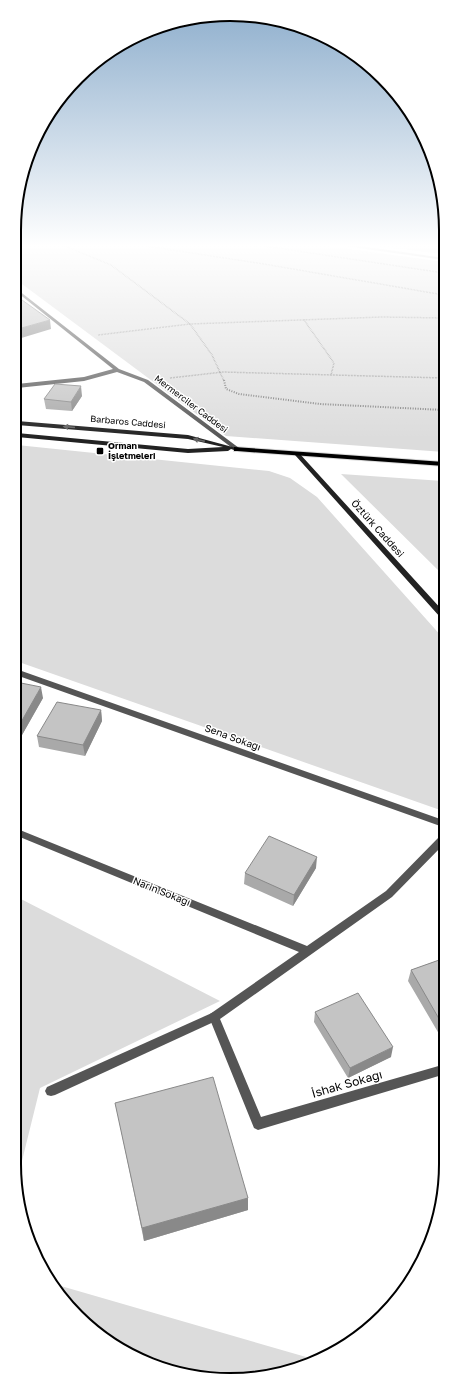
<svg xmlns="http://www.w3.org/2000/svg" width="460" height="1394" viewBox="0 0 460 1394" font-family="'Golos Text',sans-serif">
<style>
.green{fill:#dcdcdc}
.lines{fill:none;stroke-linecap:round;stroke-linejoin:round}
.stream{fill:#a3a3a3;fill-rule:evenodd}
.primary-casing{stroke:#dbdbdb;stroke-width:2}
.path-far1{stroke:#777;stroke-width:1.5;stroke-dasharray:0.5 1;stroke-linecap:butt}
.path{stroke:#777;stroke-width:2;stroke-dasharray:1 1.5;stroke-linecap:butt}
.lane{fill:#555;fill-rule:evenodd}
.street{fill:#555;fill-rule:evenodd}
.secondary{fill:#222;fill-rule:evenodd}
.primary{fill:#000;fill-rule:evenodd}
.wall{fill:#a9a9a9}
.shaded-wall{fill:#898989}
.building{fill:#c4c4c4;stroke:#898989}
.oneway{fill:#646464}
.poi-dot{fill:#000;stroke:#fff;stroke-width:1.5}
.labels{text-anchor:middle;stroke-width:3;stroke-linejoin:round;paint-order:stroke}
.far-street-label{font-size:9px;fill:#000;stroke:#fff}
.far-poi-label{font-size:9px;font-weight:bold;fill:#000;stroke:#fff;text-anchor:start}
.street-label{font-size:10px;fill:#000;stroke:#fff}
.near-street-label{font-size:12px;fill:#000;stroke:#fff}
.rim{fill:none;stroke:#000;stroke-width:2}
</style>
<rect width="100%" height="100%" fill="#fff"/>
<path class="green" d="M18,244H313L444,262V452L226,436L18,281Z
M356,244H444V254Z
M17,445L269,471L290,478L317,497L443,638V811L16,661Z
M341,474L443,481V575Z
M15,896L220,1001L40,1088L17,1181L14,1164Z
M54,1284L313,1359L286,1373L202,1378L134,1358L68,1307Z"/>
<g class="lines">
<path class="stream" d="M336,244H347L444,258V260L338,245Z"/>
<g class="primary-casing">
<path id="primary" d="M234,447L444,462V466L237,451H234Z"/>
</g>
<path class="path-far1" d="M60,244L111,265L190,324L98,335
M133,244L264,264L444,295
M251,244L444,273
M304,320L334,363L331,375
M170,378L223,372L444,378
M224,381L212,355L190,324L382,317L444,318"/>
<path class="path" d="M224,380L226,389L239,394L320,404L444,410"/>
<path class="lane" d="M214,1012L218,1014L219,1017L218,1020L55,1095L51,1096L47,1095L45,1091L47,1087Z"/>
<path class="street" d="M18,290L119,369L148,380L239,448V450H235L144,382L117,372L84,381L17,388V384L84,377L113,369L18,293Z
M16,669L443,820V827L16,675Z
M15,828L307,946L386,891L440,836H443V845L392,897L220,1019L261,1117L442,1065V1075L258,1130L254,1128L209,1017L210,1014L299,952L15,835Z"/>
<path class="secondary" d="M17,421L188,435L240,449L237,451L231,449L228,451L188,453L17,437V433L188,449L223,447L188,439L17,425Z
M297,452L299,453L443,611V617H440L295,455V453Z"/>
<use href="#primary" class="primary"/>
</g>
<path class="wall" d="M82,396L72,411L46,409L44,399Z
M16,682L43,698L22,735L16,734Z
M101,710L102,721L85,756L39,747L37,736Z
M316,868L293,906L244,884L245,873Z
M442,959V1039L408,981L411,970Z
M315,1012L391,1057L348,1078L314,1022Z
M115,1103L248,1198V1210L144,1241L118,1116Z"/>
<path class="shaded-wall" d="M50,320L51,329L18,339V329Z
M81,386L82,396L72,411L71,402Z
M41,687L43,698L22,735L20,724Z
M101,710L102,721L85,756L83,745Z
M19,746L21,757L16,767V752Z
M317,857L316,868L293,906L294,895Z
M393,1047L391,1057L348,1078L350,1068Z
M248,1198V1210L144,1241L142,1228Z"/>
<path class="building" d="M22,300L50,320L18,329V301Z
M55,384L81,386L71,402L44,399Z
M16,682L41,687L20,724L16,723Z
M57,702L101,710L83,745L37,736Z
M16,745L19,746L16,752Z
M269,836L317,857L294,895L245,873Z
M442,959V1024L411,970Z
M358,993L393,1047L350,1068L315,1012Z
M213,1077L248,1198L142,1228L115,1103Z"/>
<defs><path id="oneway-solid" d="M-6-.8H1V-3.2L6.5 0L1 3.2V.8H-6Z"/></defs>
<g class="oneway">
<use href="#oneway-solid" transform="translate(69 427) rotate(-175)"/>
<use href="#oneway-solid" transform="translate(199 440) rotate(-167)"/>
</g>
<linearGradient id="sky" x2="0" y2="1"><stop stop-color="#8cadcc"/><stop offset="0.56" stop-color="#fff"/><stop offset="1" stop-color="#fff" stop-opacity="0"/></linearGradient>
<rect width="460" height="439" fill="url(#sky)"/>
<rect class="poi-dot" x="96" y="447" width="8" height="8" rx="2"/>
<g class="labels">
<g class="far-street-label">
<text transform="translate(191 404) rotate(37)" y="3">Mermerciler Caddesi</text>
<text transform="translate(128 422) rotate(5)" y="3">Barbaros Caddesi</text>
</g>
<g class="far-poi-label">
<text x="108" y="449">Orman<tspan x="108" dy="10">İşletmeleri</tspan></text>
</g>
<g class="street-label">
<text transform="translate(378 528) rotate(48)" y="4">Öztürk Caddesi</text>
<text transform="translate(233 737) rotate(20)" y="4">Sena Sokağı</text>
<text transform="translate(162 891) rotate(22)" y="4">Narin Sokağı</text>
</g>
<g class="near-street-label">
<text transform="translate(347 1084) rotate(-16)" y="4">İshak Sokağı</text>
</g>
</g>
<path d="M0 0H460V1394H0ZM230 21H230A209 209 0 0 1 439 230V1164A209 209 0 0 1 230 1373H230A209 209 0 0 1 21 1164V230A209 209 0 0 1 230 21Z" fill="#fff" fill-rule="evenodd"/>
<path class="rim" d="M230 21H230A209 209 0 0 1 439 230V1164A209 209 0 0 1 230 1373H230A209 209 0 0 1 21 1164V230A209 209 0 0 1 230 21Z"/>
</svg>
